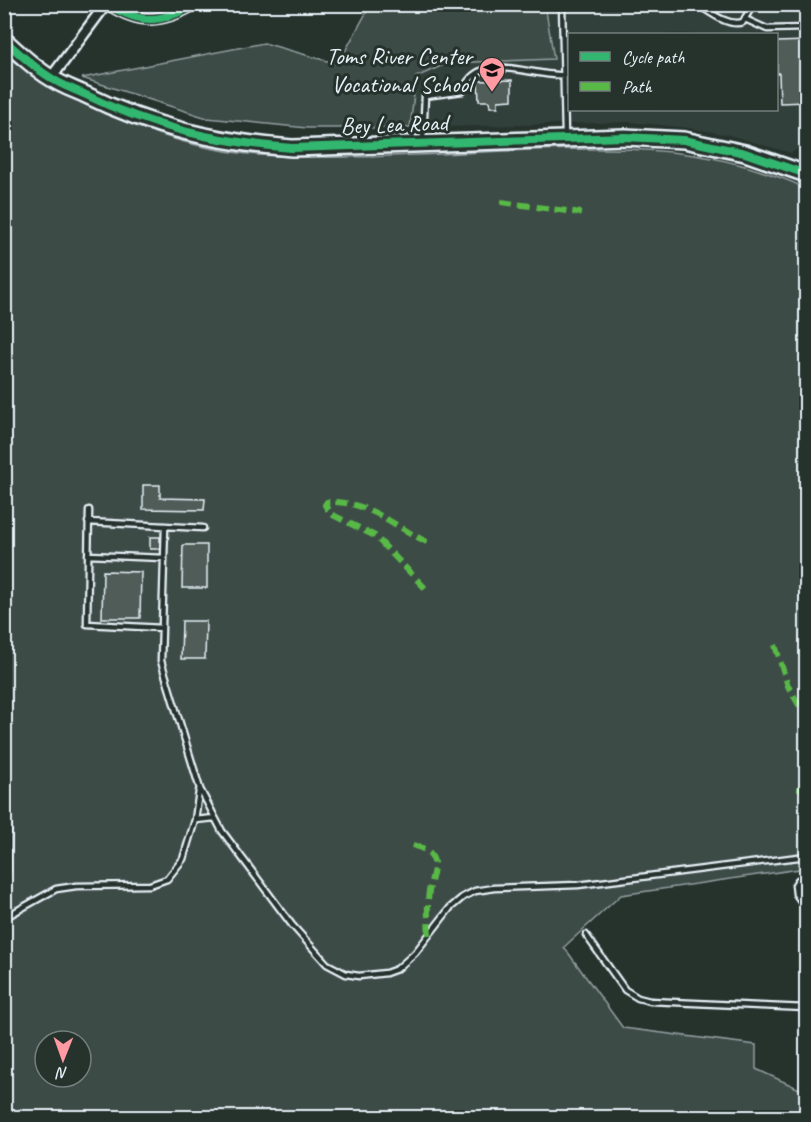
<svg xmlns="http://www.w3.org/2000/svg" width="811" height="1122" viewBox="0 0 811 1122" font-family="Caveat,sans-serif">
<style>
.built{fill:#333f3a;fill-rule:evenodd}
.green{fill:#3e4b47;stroke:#939ea0;stroke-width:1.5;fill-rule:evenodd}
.water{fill:#636f6d;stroke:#98a3a5;stroke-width:1.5}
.building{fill:#505c59;stroke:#e8f1f8;stroke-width:1.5}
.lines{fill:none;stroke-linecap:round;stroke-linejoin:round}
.service-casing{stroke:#e8f1f8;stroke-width:9}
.minor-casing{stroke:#e8f1f8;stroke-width:14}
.primary-casing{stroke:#e8f1f8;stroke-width:20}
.service{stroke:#26332d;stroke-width:4.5}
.minor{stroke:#26332d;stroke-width:9}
.primary{stroke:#26332d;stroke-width:15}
.quiet{stroke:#58b947;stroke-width:6;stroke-dasharray:12 6;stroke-linecap:butt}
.cycleway-casing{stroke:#26332d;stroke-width:11}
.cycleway{stroke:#33b770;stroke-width:8}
.labels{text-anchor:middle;stroke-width:6;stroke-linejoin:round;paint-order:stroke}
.poi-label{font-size:24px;fill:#e8f1f8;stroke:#26332d;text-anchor:end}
.street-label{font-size:24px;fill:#e8f1f8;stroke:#26332d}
</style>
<rect width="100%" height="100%" fill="#26332d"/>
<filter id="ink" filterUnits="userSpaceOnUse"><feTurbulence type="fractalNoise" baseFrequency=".0167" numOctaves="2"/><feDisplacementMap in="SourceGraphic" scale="12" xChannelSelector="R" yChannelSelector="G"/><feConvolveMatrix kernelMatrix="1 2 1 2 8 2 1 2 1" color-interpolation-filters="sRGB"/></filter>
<g filter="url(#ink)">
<path class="built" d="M545,5H806V144L791,153L729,135L690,128L631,122L410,128L416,77L448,63L554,58ZM570,34H776V110H570Z"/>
<path class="green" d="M371,4L545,5L554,59L448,63L416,77L410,128H307L207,118L82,78L264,43L338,64Z
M4,55C82,106 165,148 259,155C347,161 443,153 531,150C612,148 687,145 764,172C779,177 793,181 806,189V868L621,895L564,947L623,1028L756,1045V1069L806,1092V1117H5ZM45,1041H81V1077H45Z"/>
<path class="water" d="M5,810L12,824L11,871L5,886Z"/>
<path class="building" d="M807,41V102L780,103L779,73L777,74V42Z
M512,80V100L498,101V107H490L489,101H479L478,81Z
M143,485H160V498L205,499L204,510L143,509Z
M150,537H160V549H150Z
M183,545H207V588H182Z
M103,571L141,572L140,618H102Z
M182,621H206L205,659H181Z"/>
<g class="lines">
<g class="service-casing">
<path id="service" d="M562,4L565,135
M697,4C710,12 728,27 743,22L753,4
M745,19L767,29L806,28
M423,140L425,96L463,91C479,48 532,78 564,75
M89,510L87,624L162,628
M88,522L203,528
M165,526L161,661L200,789L222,831L292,925L327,964L346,974L359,976L386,973L397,969L415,953L450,908L463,897L475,891L494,888L578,885L806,856
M88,555L164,558
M195,820L215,818
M806,877L798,880L795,885L796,894L806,908
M4,918L56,889L76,886L150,885L167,879L183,859L195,820L199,791
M586,935L625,990L638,998L650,1001L806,1008"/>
</g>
<g class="minor-casing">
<path id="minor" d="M108,4C140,25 162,23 195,4
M51,78L106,4"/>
</g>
<g class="primary-casing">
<path id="primary" d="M4,40C19,53 34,68 51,78C61,85 73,89 84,94C153,128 216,142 292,148L625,137L684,140L745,153L806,174"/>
</g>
<use href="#service" class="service"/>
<use href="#minor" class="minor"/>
<use href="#primary" class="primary"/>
<path class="quiet" d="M501,202L581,213
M425,588L375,536L331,514L325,505L327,502C368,500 393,526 427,542
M775,645L788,686L806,717
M797,789H806
M413,845C444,855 433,868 429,891C427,905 428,921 429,935"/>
<g class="cycleway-casing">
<path id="cycleway" d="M108,4C140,25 162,23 195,4
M4,40C19,53 34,68 51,78C61,85 73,89 84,94C153,128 216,142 292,148L625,137L684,140L745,153L806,174"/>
</g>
<use href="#cycleway" class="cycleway"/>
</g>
</g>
<defs>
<g id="school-pin" transform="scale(1.35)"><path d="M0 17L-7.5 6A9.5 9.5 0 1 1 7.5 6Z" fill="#ff9aa2" stroke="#26332d"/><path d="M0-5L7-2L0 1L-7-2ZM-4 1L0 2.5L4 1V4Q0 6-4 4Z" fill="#111"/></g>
</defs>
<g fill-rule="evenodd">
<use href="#school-pin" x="492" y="70"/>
</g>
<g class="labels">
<g class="poi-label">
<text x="472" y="64">Toms River Center<tspan x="472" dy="28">Vocational School</tspan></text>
</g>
<g class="street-label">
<text transform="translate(394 124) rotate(-2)" y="8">Bey Lea Road</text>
</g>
</g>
<rect width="811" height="1122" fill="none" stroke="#26332d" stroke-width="24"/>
<rect x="12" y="12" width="787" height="1098" fill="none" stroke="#e8f1f8" stroke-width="2" filter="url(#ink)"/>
<rect x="568" y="33" width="210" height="78" fill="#26332d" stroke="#747f7e" stroke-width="1.5"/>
<rect x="580" y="52" width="30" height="9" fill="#33b770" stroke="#747f7e" stroke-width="1.5"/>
<text x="622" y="63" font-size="18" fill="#e8f1f8">Cycle path</text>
<rect x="580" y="82" width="30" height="9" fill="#58b947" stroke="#747f7e" stroke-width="1.5"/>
<text x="622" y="93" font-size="18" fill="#e8f1f8">Path</text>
<g transform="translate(63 1059) rotate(181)"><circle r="28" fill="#26332d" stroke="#747f7e" stroke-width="1.5"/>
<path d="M0-4.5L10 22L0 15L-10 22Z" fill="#ff9aa2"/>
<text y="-9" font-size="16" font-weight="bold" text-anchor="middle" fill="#e8f1f8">N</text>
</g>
</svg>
